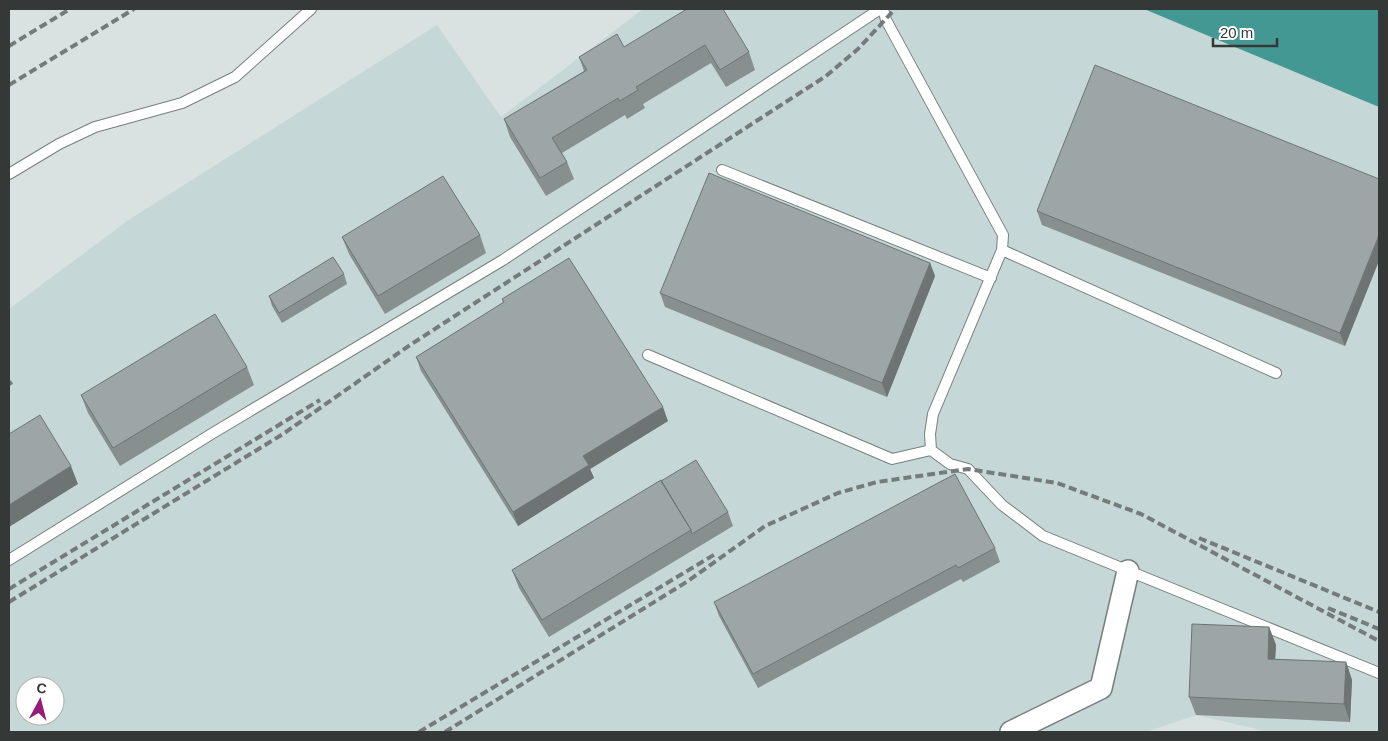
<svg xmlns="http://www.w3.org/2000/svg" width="1388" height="741" viewBox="0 0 1388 741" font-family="Arial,sans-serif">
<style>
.built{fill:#c5d7d6;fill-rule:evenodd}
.water{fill:#439893}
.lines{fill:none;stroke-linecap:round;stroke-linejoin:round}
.service-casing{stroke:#767f7e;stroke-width:12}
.minor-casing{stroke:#767f7e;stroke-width:24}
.service{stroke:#fff;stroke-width:10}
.minor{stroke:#fff;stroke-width:21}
.rail{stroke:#757b7a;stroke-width:4;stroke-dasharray:8 4;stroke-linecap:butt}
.wall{fill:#878f8f}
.shaded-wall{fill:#6e7474}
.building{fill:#9da6a6;stroke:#6e7474}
</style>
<rect width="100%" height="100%" fill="#d9e2e1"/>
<path class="built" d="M643,9H1144L1379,107V732H1269L1196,715L1146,732H9V309L130,219L437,25L501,117ZM25,686H55V716H25Z"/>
<path class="water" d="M1144,9H1379V107Z"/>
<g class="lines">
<g class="service-casing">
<path id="service" d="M883,9L886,20L1003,235L1002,250L933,414L930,434L931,450
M722,170L991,278
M9,174L59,144L95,127L182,103L235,77L311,9
M1002,250L1276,373
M648,355L892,459L931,450L950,464L968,469L1002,505L1043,536L1379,673
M9,560L213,433L503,260L880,9"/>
</g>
<g class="minor-casing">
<path id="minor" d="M1011,732L1101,688L1128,571"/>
</g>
<use href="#service" class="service"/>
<use href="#minor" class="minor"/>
<path class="rail" d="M9,46L70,9
M9,85L134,9
M9,384L12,382
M1199,538L1379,612
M9,589L320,400
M9,602L283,434L410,345L826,76L858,49L895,9
M1328,608L1379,629
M419,732L717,553
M445,732L688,581L765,526L838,493L877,482L968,469L1057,483L1141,514L1379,641"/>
</g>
<path class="wall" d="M687,9L749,52L755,70L726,87L711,63L643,104L645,108L627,119L625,115L562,153L567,162L574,179L546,196L510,137L504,119L584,71L579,57L624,47Z
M1379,179L1345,346L1042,225L1037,211Z
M480,235L486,253L385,314L349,254L342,237Z
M930,263L935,276L887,397L665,307L660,293Z
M344,274L347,284L282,323L272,306L269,296Z
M502,299L668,421L590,469L594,478L518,526L421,371L416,357L503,303Z
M247,367L254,385L120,466L88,413L81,395Z
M728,512L733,526L549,637L519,588L512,570Z
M995,548L1000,562L963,582L961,579L758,688L719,616L714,602Z
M1269,627L1276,645L1275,659L1346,662L1352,680L1350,722L1196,715L1189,697Z"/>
<path class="shaded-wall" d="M1379,235V261L1345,346L1340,333Z
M930,263L935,276L887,397L882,383Z
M663,407L668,421L590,469L594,478L518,526L513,512L583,456Z
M71,466L78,484L9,527V505Z
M1269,627L1276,645L1274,677L1268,659Z
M1346,662L1352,680L1350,722L1344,704Z"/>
<path class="building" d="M687,9H723L749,52L720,70L705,45L636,87L638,90L620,101L618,98L552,138L567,162L540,178L504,119L587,70L579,57L617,34L624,47Z
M1095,65L1379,179V235L1340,333L1037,211Z
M709,173L930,263L882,383L660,293Z
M443,176L480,235L378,296L342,237Z
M333,257L344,274L279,313L269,296Z
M569,258L663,407L583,456L589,465L513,512L416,357L504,302L502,299Z
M215,314L247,367L113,448L81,395Z
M40,415L71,466L9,505V434Z
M696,460L728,512L692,534L691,530L661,481Z
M955,474L995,548L958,568L956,565L753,674L714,602Z
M661,480L691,530L542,620L512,570Z
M1192,624L1269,627L1268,659L1346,662L1344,704L1189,697Z"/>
<rect width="1388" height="741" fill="none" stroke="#343837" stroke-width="20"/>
<g transform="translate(40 701) rotate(7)"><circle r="24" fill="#ffffff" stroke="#aeafaf"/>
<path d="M0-4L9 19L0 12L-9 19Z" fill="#951c77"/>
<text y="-8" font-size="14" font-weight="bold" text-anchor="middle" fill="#343837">С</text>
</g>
<path d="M1213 38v8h64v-8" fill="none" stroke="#343837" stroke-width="2.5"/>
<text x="1220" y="38" font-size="15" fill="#343837" stroke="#ffffff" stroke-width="4" paint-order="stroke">20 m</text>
</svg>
